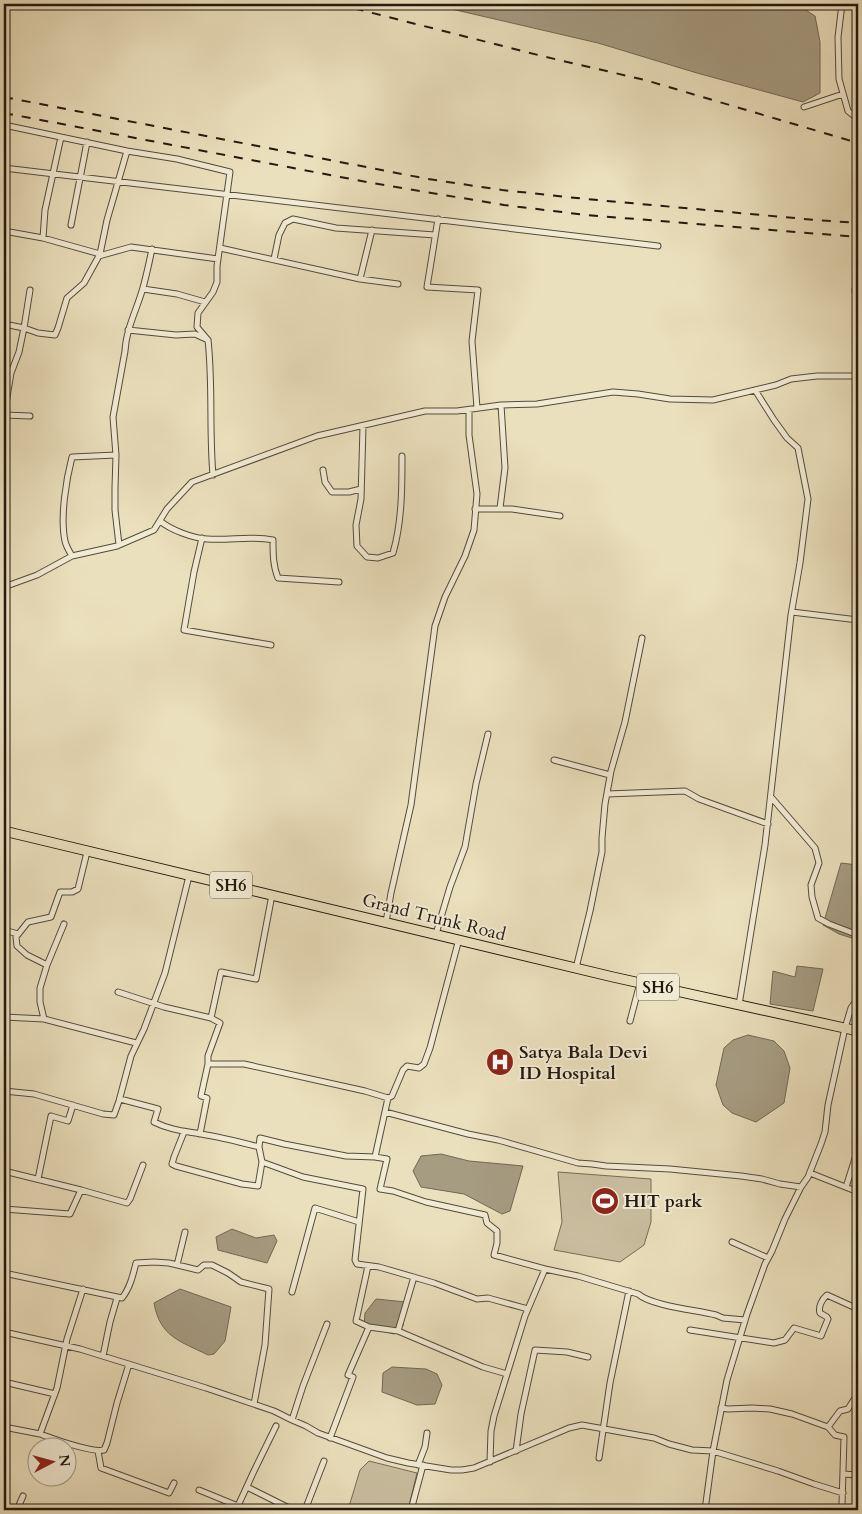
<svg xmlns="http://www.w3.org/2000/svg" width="862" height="1514" viewBox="0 0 862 1514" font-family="Cardo,serif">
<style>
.green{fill:#c9be9f;stroke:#756c56}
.water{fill:#a69c82;stroke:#716854}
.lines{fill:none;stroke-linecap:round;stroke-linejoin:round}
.street-casing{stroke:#544b3a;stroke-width:7}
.primary-casing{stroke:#21190e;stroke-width:11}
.street{stroke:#f2ebd4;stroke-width:5}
.primary{stroke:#ebe0bd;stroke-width:9}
.rail{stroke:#21190e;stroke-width:2;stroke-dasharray:9 9;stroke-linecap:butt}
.labels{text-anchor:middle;stroke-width:4;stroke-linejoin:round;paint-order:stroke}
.shield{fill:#f2ebd4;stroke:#605849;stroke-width:1}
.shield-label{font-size:16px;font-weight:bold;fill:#21190e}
.street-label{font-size:18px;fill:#21190e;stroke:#f2ebd4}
.poi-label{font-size:18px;font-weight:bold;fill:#21190e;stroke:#f2ebd4;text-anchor:start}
</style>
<rect width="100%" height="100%" fill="#ebe0bd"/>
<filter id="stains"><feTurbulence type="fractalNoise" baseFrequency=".004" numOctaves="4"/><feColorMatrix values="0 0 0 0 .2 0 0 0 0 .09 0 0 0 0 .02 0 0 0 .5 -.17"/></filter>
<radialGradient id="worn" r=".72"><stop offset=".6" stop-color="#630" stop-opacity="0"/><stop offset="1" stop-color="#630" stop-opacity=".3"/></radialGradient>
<path class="green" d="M558,1172L651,1179V1222L644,1245L620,1262L554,1250L562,1222Z
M369,1461L417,1473L408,1510H348L360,1470Z"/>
<path class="water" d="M430,4H796L815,16L820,42V93L803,102L697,73L598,43Z
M841,863L858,865V940L839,934L823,925Z
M797,966L823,969L813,1011L770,1004L773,971L795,977Z
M748,1035L774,1041L784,1051L790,1068L784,1103L756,1122L732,1113L723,1105L716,1085L724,1048L733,1040Z
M441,1154L469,1161L523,1166L510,1211L502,1214L464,1194L421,1187L413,1171L421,1156Z
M232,1229L256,1238L274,1235L277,1241L267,1263L218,1250L216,1237Z
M180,1289L231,1307L225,1341L214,1354L208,1355C180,1341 160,1337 154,1303Z
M376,1299L406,1302L403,1326L394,1334L364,1326L365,1313Z
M392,1367L426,1369L437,1374L442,1385L435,1404L417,1405L382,1392L383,1373Z"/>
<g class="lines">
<g class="street-casing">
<path id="street" d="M842,4L838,37L839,79L848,111L858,119
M804,107L843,94
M4,125L127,151L177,159L230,172L217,266V282L213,292L198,313L197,327L208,340
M4,168L658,246
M438,219L427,287L478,290L472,341L477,408
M71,225L87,142
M4,231L43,238L100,254
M43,238L45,210L61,137
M220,248L360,279L398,284
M99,256L131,247L218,259
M274,259L279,235L285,223L293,219L336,228L435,235
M360,279L372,230
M143,289L177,294L205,302
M30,290L24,328L38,333L55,335L58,328L67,298L84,283L100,254L107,220L127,151
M855,290L858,317V376
M4,324L24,328L19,352L11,373L4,415
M128,330L176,335L195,334L208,340C213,385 209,430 213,475
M4,415L30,416
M363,426L361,499L356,525L357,546L367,557L378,558L393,553C402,522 402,488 402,456
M323,470L325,482L332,492H349L361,489
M500,508L505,468L501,405
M475,509H512L560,516
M160,521C171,530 192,538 207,539C229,541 251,535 273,540C273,553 273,566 278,578L339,582
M202,538L194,572L184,630L271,645
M119,545L115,510V488L116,455L113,417L125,351C126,330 136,311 142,291C146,278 149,263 152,249
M72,556C69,551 66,546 65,541C60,518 66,480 72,457L116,455
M4,587L37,575L72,556L117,546L154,530L167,509L192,482L317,436L425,411H457L501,405L537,404L613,392L638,394L670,399L713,400L776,385L791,379L817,376H858
M792,612L858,620
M554,760L610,775
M607,794L685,791L699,799L768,824
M771,797L815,848L819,863L811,885L812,897L818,918L829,924L858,935
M87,852L78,889L72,892H60L51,917L28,922L16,937L17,946L27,955L47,965L40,988V1002L44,1019L136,1043
M386,922L391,893L411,805L435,626L445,597L465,556L474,530L477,494L469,435V410
M4,930L18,934
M436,934L450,887L465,847L476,784L488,734
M459,939L430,1048L424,1064L419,1068L407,1066L403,1070L392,1096L388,1098L375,1157L387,1159L380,1189L393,1191L426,1202L485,1215L487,1223L497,1231V1243L494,1255L545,1269
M47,965L64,924
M576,968L590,911L602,852V838L605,804L611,771L625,722L642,638
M118,992L164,1007L211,1018L220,1023L208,1056V1064L201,1096L207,1098L200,1134
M739,1005L765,845L791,615L800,563L808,499L798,448L787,438L774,420L755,390
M4,1017L44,1019
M211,1018L221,972L256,979L272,895
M630,1021L640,983
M208,1064H244L365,1091L388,1098
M4,1091L34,1094L103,1114L114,1115L119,1101L131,1056L144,1029L165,973L189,876
M120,1099L158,1109L154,1122C170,1130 184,1131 201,1134C220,1137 240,1142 259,1147
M385,1112L468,1134L498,1140L578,1163L592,1164L606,1166L670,1169L741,1176L762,1179L780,1184L801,1187
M184,1132L174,1157L172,1164L176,1166L242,1184L258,1186L262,1162L259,1147L260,1138L284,1144L346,1156L375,1157
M262,1162L303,1177L363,1189L355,1260L357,1264L379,1267L434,1283L477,1299L488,1298L528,1309
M4,1171L81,1190L70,1214L4,1209
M810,1173L858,1192
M38,1179L51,1116L68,1121L73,1105
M846,1187L858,1149
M81,1190L127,1203L130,1199L143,1165
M732,1242L768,1258
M177,1265L185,1232
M4,1273L122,1298C130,1288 133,1275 136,1263L154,1262L169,1263L198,1270L204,1265H212L228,1273L241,1282L269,1289L265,1345L254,1404
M292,1292L315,1208L359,1222
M369,1327L398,1331L483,1367L507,1374
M690,1330L774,1343L785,1340L794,1328L821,1336L828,1319L827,1317L820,1313C818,1307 822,1299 827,1295L858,1309
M398,1331L414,1277
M4,1332L80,1349L206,1388L274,1411L292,1420L306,1426L318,1433L387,1458L408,1463L451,1470H462L474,1468L569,1428L582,1425L654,1438L669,1444L692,1450L713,1451L727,1380L747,1314L765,1264L772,1251L785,1219L801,1187L808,1177L821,1144L825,1132L828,1105L845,1028L851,1008L858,998
M103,1356L110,1322L117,1298
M4,1382L55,1394
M721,1408L728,1409L752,1408L770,1409L792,1414L828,1427L835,1435L844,1437L842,1504L844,1510
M292,1420L303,1386L327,1324
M4,1427L40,1434L57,1388L67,1339L83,1289
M828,1427L840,1411L848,1409L858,1393
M40,1434C54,1439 91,1453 104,1450L107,1443L117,1403L129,1364
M330,1438L353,1377L348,1375L369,1327L356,1321L368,1266
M98,1451L101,1468L169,1493L174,1483
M516,1451L521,1414L535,1350L567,1352L588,1357
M599,1458L610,1383L629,1291
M490,1462L491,1431L494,1416L525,1316L545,1269L578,1276L638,1294C652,1306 696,1310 716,1315L723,1318L745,1320
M418,1465L425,1447L427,1433
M843,1474L858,1475
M247,1487L293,1510
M199,1490L238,1506
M17,1510L23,1496
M236,1510L254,1471L276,1426
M305,1510L324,1461
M411,1510L423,1465
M705,1510L713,1451L778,1471L814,1484L843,1493"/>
</g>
<g class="primary-casing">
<path id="primary" d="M4,831L613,977L858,1031"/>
</g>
<use href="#street" class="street"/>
<use href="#primary" class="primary"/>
<path class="rail" d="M337,4L546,57L645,80L858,143
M4,97L428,179L502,190L586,199L816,220L858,223
M4,113L372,183L504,205L586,215L858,237"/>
</g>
<defs>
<g id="hospital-disc" transform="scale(1.4375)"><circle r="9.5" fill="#8f2418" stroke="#f2ebd4"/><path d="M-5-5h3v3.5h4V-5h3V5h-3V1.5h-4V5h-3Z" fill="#fff"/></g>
<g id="stadium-disc" transform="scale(1.4375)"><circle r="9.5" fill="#8f2418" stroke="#f2ebd4"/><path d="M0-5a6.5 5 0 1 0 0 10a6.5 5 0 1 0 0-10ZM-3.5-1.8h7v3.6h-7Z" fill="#fff"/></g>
</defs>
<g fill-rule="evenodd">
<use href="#hospital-disc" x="500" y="1062"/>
<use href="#stadium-disc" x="605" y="1201"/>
</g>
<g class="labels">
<g class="shield">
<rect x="210" y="871.5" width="42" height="27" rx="4"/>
<rect x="637" y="973.5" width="42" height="27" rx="4"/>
</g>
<g class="shield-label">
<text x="231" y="891">SH6</text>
<text x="658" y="993">SH6</text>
</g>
<g class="street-label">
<text transform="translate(434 917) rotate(14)" y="6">Grand Trunk Road</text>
</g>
<g class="poi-label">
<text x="519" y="1058">Satya Bala Devi<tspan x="519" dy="21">ID Hospital</tspan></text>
<text x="624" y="1207">HIT park</text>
</g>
</g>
<rect width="862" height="1514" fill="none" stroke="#ebe0bd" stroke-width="20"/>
<rect x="5" y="5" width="852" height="1504" fill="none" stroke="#21190e" stroke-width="2.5"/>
<rect x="10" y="10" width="842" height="1494" fill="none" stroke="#21190e"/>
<g transform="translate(52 1462) rotate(84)"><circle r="24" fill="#f2ebd4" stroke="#9e9785"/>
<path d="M0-4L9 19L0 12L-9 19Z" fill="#8f2418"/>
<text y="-8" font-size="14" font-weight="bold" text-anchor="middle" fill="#21190e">N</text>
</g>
<rect width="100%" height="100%" filter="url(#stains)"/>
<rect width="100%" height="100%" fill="url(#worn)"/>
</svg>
